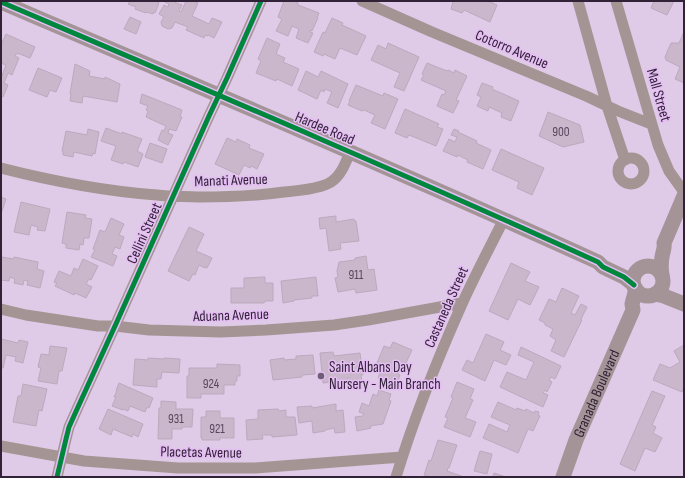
<svg xmlns="http://www.w3.org/2000/svg" width="685" height="478" viewBox="0 0 685 478" font-family="'Sofia Sans Condensed',sans-serif">
<style>
.building{fill:#cab7cb;stroke:#bda9be}
.lines{fill:none;stroke-linecap:round;stroke-linejoin:round}
.street{stroke:#a49493;stroke-width:11}
.secondary{stroke:#a49498;stroke-width:15}
.cycleway-casing{stroke:#e5bef3;stroke-width:8}
.cycleway{stroke:#00873e;stroke-width:5}
.poi-dot{fill:#6e5d75;stroke:#e5bef3;stroke-width:1.5}
.labels{text-anchor:middle;stroke-width:3;stroke-linejoin:round;paint-order:stroke}
.number-label{font-size:13px;fill:#57475c}
.street-label{font-size:15px;fill:#312237;stroke:#e5bef3}
.poi-label{font-size:15px;fill:#312237;stroke:#e5bef3;text-anchor:start}
</style>
<rect width="100%" height="100%" fill="#dfcae7"/>
<path class="building" d="M130,1H156L159,3L155,13L154,12L153,14L147,12L146,13L135,9L136,7L128,4Z
M163,1H175L174,2L182,5L179,11L181,12L186,1H193L198,3L192,16L209,24L212,18L222,22L214,38L208,35V36L205,35L204,38L186,30L188,27L175,22L172,28L168,29L162,26L161,22L164,17L159,14L164,5L168,7L169,4Z
M284,1H293L298,3V5L319,13L317,18H318L312,31L311,30L310,32L313,33L308,43L296,38L299,29L292,26L288,36L276,31L282,19L278,17Z
M453,1H488L497,5L490,22L464,10L462,13L451,9Z
M654,1H674L667,15L651,8Z
M130,17L141,22L136,34L124,29Z
M332,18L343,23L342,25L366,36L357,55L340,48L335,59L324,54L323,56L314,52L323,32L325,33Z
M684,32V83L675,79L680,67L666,60L665,57L671,43H679Z
M6,34L35,47L30,58L17,53L15,56L19,58L12,75L8,73L4,83L8,85L3,97L1,96V78L6,65L1,63V45Z
M267,38L280,44L276,54L285,58L283,62L299,69L292,86L277,79L276,81L256,73L261,61L258,59Z
M388,43L419,57L404,91L394,87L400,73L371,60L378,45L386,49Z
M427,63L447,71L448,70L454,73L455,70L467,76L456,100L459,101L453,113L437,106L442,94L444,95L446,91L421,80L424,75L422,74Z
M75,64L90,71L89,76L105,79V77L120,84L117,102L83,96L82,103L70,101L71,94H70Z
M38,68L62,78L56,92L50,90L47,97L29,90Z
M306,71L318,77L321,71L348,84L338,108L327,103L332,92L325,89L324,92L321,90L317,99L298,90Z
M482,83L493,87L492,89L519,101L511,121L501,117L502,113L489,107L488,111L477,106L481,97L477,95Z
M356,85L383,96L384,93L398,99L385,129L371,123L375,115L364,110L362,111L348,105L350,101H349Z
M142,94L182,110L180,117H182L176,131L169,129L168,133L173,135L168,145L158,140L162,130L164,131L166,126L146,117L148,111L146,110L148,106L140,103Z
M405,109L439,124L437,127L443,129L436,146L409,135L407,138L395,133Z
M548,112L580,125L584,142L563,147L539,136Z
M106,128L122,134V132L142,139L137,151L143,154L138,167L124,162L123,164L111,160L116,146L101,141Z
M88,129L99,132L95,154L93,153L92,156L74,152L73,157L63,155V151H62L66,131L87,135Z
M454,129L459,131L458,132L477,141L476,143L491,150L483,169L467,162L468,160L458,155L457,157L443,151L449,139L455,142L457,137L451,135Z
M227,138L236,142L237,139L250,145L249,148L264,154L257,169L251,166L250,168L244,165L239,175L215,164Z
M150,143L167,149L162,163L145,157Z
M501,149L544,168L532,195L517,188L519,182L492,170Z
M1,197L6,199L1,214Z
M21,202L50,209L45,231L37,230L38,227L31,225L29,235L14,232Z
M67,212L86,215L85,218L92,219L89,238H84L83,245L80,244L79,250L66,248V244L62,243Z
M336,216V222L354,219V221H356L359,241L340,243L341,249L329,251L326,228L320,229L319,218Z
M111,218L124,224L119,235L124,237L120,249L115,247L112,254L117,256L113,266L91,257L95,250L93,249L100,230L105,232Z
M189,227L204,234L196,251L212,258L207,268L205,267V268L199,265L195,275L193,274L189,281L168,271Z
M366,256L368,270L374,269L377,290L356,293L355,289L338,292L335,278L338,277L337,271L339,262L355,260V258Z
M2,257L13,259L14,257L38,262L37,269L44,271L40,288L27,285L28,281L24,280L23,285L14,283L15,279L10,277L9,281L1,280V263Z
M83,259L98,266L91,280L89,279L86,284L92,287L86,298L75,293L74,295L55,286L57,283L54,282L59,271L71,276L74,268L78,270Z
M511,263L530,272L525,281L539,287L530,305L518,299L508,320L489,311Z
M265,277V283H273V301H265L264,303H231V288H244V278Z
M316,277L318,296H312V298L294,300V301L283,303L281,281Z
M562,288L579,296L571,313L575,315L581,304L587,307L581,319L582,320L564,357L551,351L556,340L550,336L553,329L545,325V323L539,320L549,299L556,302Z
M486,334L504,342L500,350L511,355L506,365L494,360L485,381L462,370L467,360L473,363Z
M1,339L18,343L19,340L28,342L23,363L15,361L16,357L6,355L3,368H1Z
M393,342L412,350L406,363L404,362L398,374L400,375L396,385L378,378L383,365L377,363L384,346L390,348Z
M684,345V386L682,392L653,380L660,364L670,368L680,362L674,351Z
M50,346L67,348L62,371H59L57,384L38,381L41,368L38,367L41,354L49,355Z
M521,347L561,366L555,379L551,377L549,380L552,382L547,392L545,390L543,393L548,395L543,407L500,387L507,372L526,380L534,362L518,355Z
M333,352L334,356L360,353L363,375H361L362,383L350,384L349,378H347V380L323,383L320,353Z
M313,355L315,374L302,375V377L273,380L270,360L284,358V360L296,359V356Z
M148,358L164,359V358L180,359L179,373L162,372L161,379H157V387L133,385L135,359L148,360Z
M217,364L240,365V376H237V381H235V385H224V394H201V398H187V376H189V368H217Z
M457,382L474,389L470,399L473,400L465,418L476,422L470,437L444,427L448,418L445,417L453,398L451,397Z
M119,383L153,398L149,408L147,407L145,412L130,406L128,411L123,409V410L112,406L116,397H114L117,391H116Z
M23,384L47,389L42,411L39,410L36,426L13,422L18,396H21Z
M379,390L391,394L389,400L391,401L383,424L370,426L371,428L357,431L355,417L363,416L364,414L359,412L362,403L369,406L373,394L377,396Z
M652,391L665,396L652,425L656,427L653,433L662,438L655,452L645,448L635,471L620,464Z
M161,401L176,402V409H193L192,427H182V429H172V439H158L159,408H161Z
M498,402L516,410L517,408L525,411L526,409L534,413L535,411L539,412L538,415L540,416L533,431L528,429L518,453L483,438L489,424L507,432L510,425L491,417Z
M336,404V411L343,410L345,432L335,433L334,428L325,430V431L313,433L312,421L299,423L297,407L312,406V408Z
M108,409L143,424L138,437L133,434L132,437L113,429L111,435L99,429Z
M278,409L279,411L286,410V417H295L297,435L272,437V435H262L263,439L247,440L246,420L258,419V410Z
M206,411H220V418H234V438H220V440H202V438H201V417H206Z
M438,440L457,445L449,468H448L447,471L464,477H431L424,475L429,460L431,461Z
M480,451L492,454L487,474L474,471Z
M494,473L506,477H493Z"/>
<g class="lines">
<path class="street" d="M362,1L432,32L586,96L618,111L651,124
M578,1L607,106L625,160
M616,1L658,145L669,171L684,192
M618 171a13 13 0 1 1 26 0a13 13 0 1 1-26 0Z
M1,168C52,181 104,191 157,195C171,197 185,196 199,197C227,197 256,196 284,192C296,191 321,189 331,182C341,176 346,162 350,152
M1,309L26,315L98,326H115L149,330L221,332L266,330L334,325L368,320L462,303
M1,446L84,461L178,468H255L402,457
M57,477L66,439L69,427L78,407L115,326L209,116L227,78L261,1
M396,477C414,418 437,360 462,304C475,275 490,247 504,219"/>
<g class="secondary">
<path d="M1,2C200,87 400,172 598,262L603,267L624,277L634,285"/>
<circle cx="648" cy="281" r="15"/>
<path d="M662,275C661,269 661,263 662,257C663,251 665,248 664,243L684,196"/>
<path d="M655,294L664,296L684,304"/>
<path id="s1" d="M563,477L576,440L633,310L632,304L636,289"/>
</g>
<g class="cycleway-casing">
<path id="cycleway" d="M1,2C200,87 400,172 598,262L603,267L624,277L634,285
M57,477L66,439L69,427L78,407L115,326L209,116L227,78L261,1"/>
</g>
<use href="#cycleway" class="cycleway"/>
</g>
<circle class="poi-dot" cx="321" cy="376" r="4"/>
<g class="labels">
<g class="number-label">
<text x="561" y="136">900</text>
<text x="356" y="279">911</text>
<text x="211" y="388">924</text>
<text x="176" y="423">931</text>
<text x="217" y="433">921</text>
</g>
<g class="street-label">
<text transform="translate(512 49) rotate(23)" y="5">Cotorro Avenue</text>
<text transform="translate(659 95) rotate(74)" y="5">Mall Street</text>
<text transform="translate(325 128) rotate(23)" y="5">Hardee Road</text>
<text transform="translate(231 180) rotate(-2)" y="5">Manati Avenue</text>
<text transform="translate(144 233) rotate(-66)" y="5">Cellini Street</text>
<text transform="translate(446 307) rotate(-66)" y="5">Castaneda Street</text>
<text transform="translate(231 315) rotate(-2)" y="5">Aduana Avenue</text>
<text dy="5" stroke="none"><textPath href="#s1" startOffset="90">Granada Boulevard</textPath></text>
<text transform="translate(201 452) rotate(1)" y="5">Placetas Avenue</text>
</g>
<g class="poi-label">
<text x="329" y="372">Saint Albans Day<tspan x="329" dy="17">Nursery - Main Branch</tspan></text>
</g>
</g>
<rect width="685" height="478" fill="none" stroke="#312237" stroke-width="4"/>
</svg>
